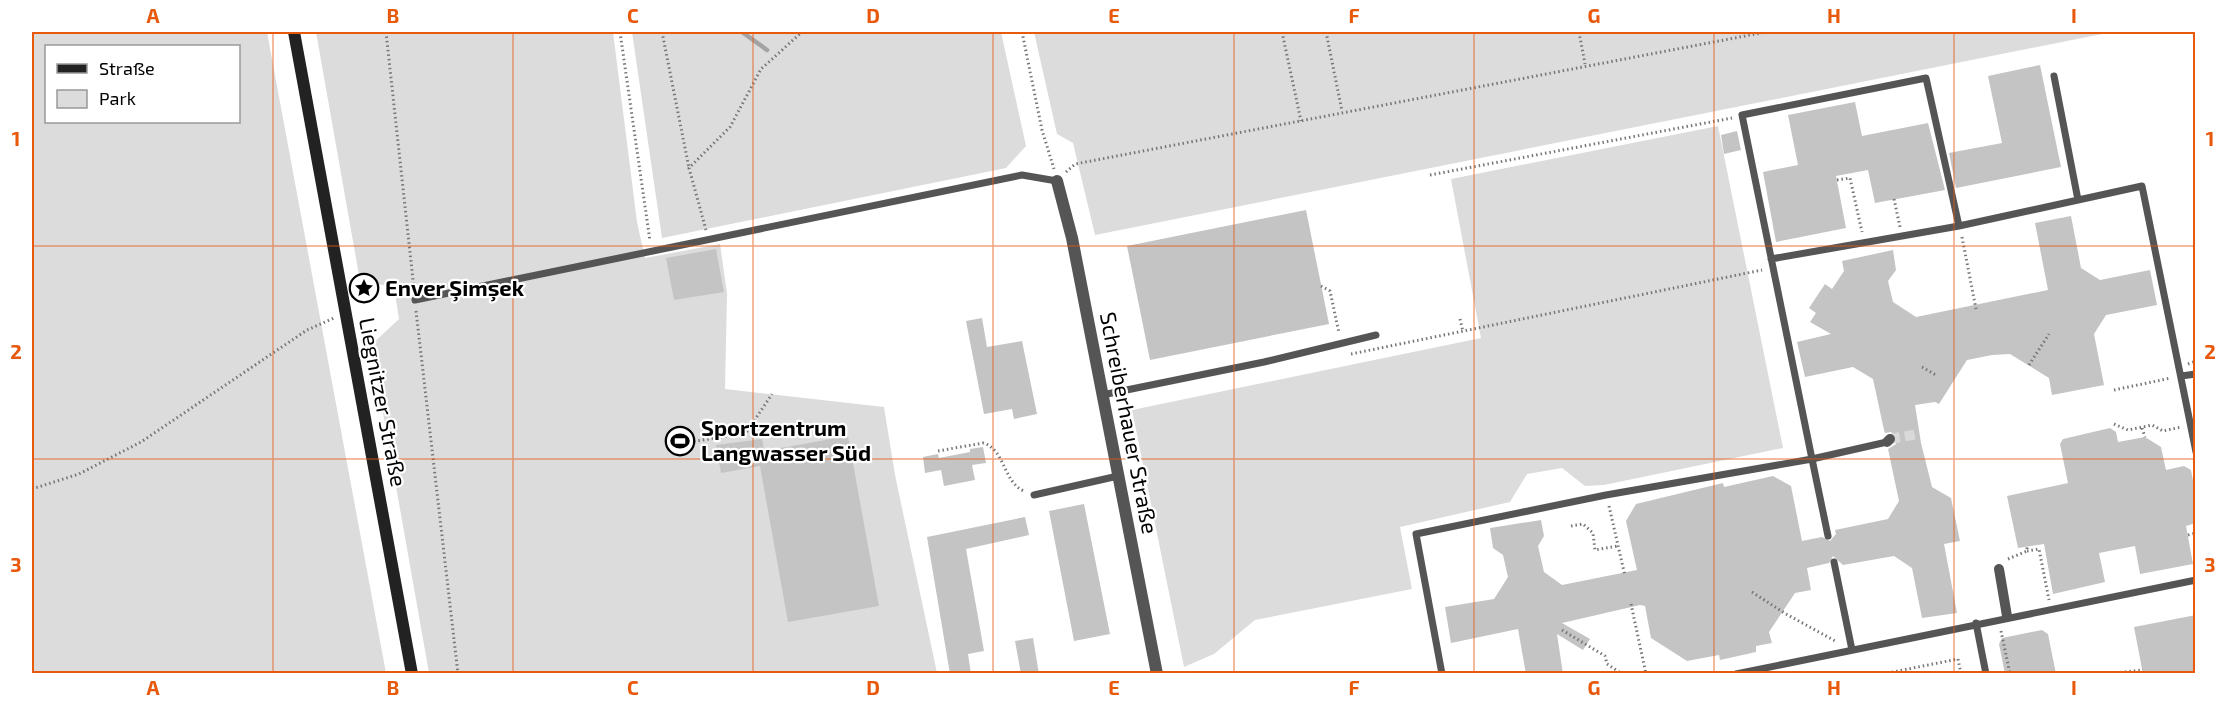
<svg xmlns="http://www.w3.org/2000/svg" width="2227" height="705" viewBox="0 0 2227 705" font-family="'Exo 2',sans-serif">
<style>
.green{fill:#dcdcdc;fill-rule:evenodd}
.lines{fill:none;stroke-linecap:round;stroke-linejoin:round}
.stream{stroke:#a3a3a3;stroke-width:4.5}
.building{fill:#c4c4c4}
.pedestrian-tunnel{stroke:#d9d9d9;stroke-width:10;stroke-dasharray:10 5;stroke-linecap:butt}
.path{stroke:#777;stroke-width:3;stroke-dasharray:1.5 3;stroke-linecap:butt}
.service{stroke:#555;stroke-width:7}
.pedestrian{stroke:#555;stroke-width:10}
.minor{stroke:#555;stroke-width:12}
.secondary{stroke:#222;stroke-width:12}
.grid{fill:none;stroke:#e8590c;stroke-width:1.5;stroke-opacity:0.55}
.labels{text-anchor:middle;stroke-width:4.5;stroke-linejoin:round;paint-order:stroke}
.poi-label{font-size:22px;font-weight:bold;fill:#000;stroke:#fff;text-anchor:start}
.street-label{font-size:22px;fill:#000;stroke:#fff}
.neatline{fill:none;stroke:#e8590c;stroke-width:2}
.grid-label{font-size:20px;text-anchor:middle;font-weight:bold;fill:#e8590c}
</style>
<rect width="100%" height="100%" fill="#fff"/>
<path class="green" d="M32,32H267L386,673H32ZM46,46H238V122H46Z
M316,32H613L637,222L645,258L720,244L727,293L725,389L884,407L895,475L937,673H429L371,345L399,319L394,287L360,281Z
M632,32H1001L1026,146L1006,168L662,238Z
M1034,32H2112L1095,235L1073,143L1057,134Z
M1718,126L1783,448L1604,485L1585,486L1562,468L1527,474L1510,502L1400,527L1412,589L1255,620L1214,654L1184,667L1132,410L1481,338L1451,179Z"/>
<g class="lines">
<path class="stream" d="M742,32L767,50"/>
</g>
<path class="building" d="M2040,65L2061,167L1956,188L1949,153L2002,143L1988,76Z
M1855,102L1862,136L1928,123L1945,190L1875,203L1868,170L1836,176L1846,228L1776,242L1763,172L1798,165L1788,115Z
M1737,131L1741,150L1724,154L1721,135Z
M1306,210L1329,324L1150,360L1127,246Z
M2071,216L2081,268L2100,280L2150,270L2157,305L2106,315L2094,334L2104,385L2052,395L2049,378L2010,354L1992,355L1967,360L1939,404L1935,402L1915,405L1921,443L1932,487L1951,498L1960,541L1944,544L1957,613L1922,618L1912,568L1894,556L1843,565L1833,556L1829,563L1807,568L1811,590L1795,593L1769,632L1772,643L1756,646V652L1720,660L1719,655L1687,661L1651,638L1645,606L1640,605L1562,623L1590,639L1583,650L1557,634L1563,674H1526L1518,629L1451,643L1445,607L1494,599L1508,577L1503,555L1493,548L1490,528L1541,520L1544,536L1538,546L1544,572L1562,585L1637,570L1626,521L1636,504L1723,483L1724,487L1773,476L1791,486L1802,541L1822,537L1830,541L1836,534L1835,530L1888,519L1899,501L1888,449L1896,444L1897,437L1891,432L1885,433L1884,430L1873,379L1853,367L1805,377L1797,342L1831,334L1810,322L1816,313L1809,308L1825,284L1832,289L1844,271L1842,261L1893,250L1896,270L1888,281L1893,302L1916,317L2048,290L2035,223Z
M716,249L724,292L674,300L666,258Z
M982,318L987,347L1022,341L1037,414L1014,419L1012,409L984,414L966,321Z
M2110,428L2116,432L2118,442L2145,437L2161,447L2166,470L2184,466L2191,470L2196,497V523L2186,526L2193,564L2140,574L2135,546L2099,553L2105,582L2053,594L2044,544L2018,548L2007,496L2068,483L2060,444L2063,439Z
M848,436L879,606L788,622L760,466L721,473L716,445L762,439L764,451Z
M983,447L986,463L972,465L975,480L944,486L941,470L925,473L923,457L938,454L939,458L970,452V449Z
M1084,504L1110,634L1074,641L1049,511Z
M1025,517L1029,535L966,549L984,651L968,654L971,674H950L927,537Z
M2196,615V674H2143L2134,627Z
M2042,630L2048,634L2056,674H2005L1999,644L2002,638Z
M1033,638L1039,674H1021L1015,641Z"/>
<g class="lines">
<path class="pedestrian-tunnel" d="M1890,439L1918,434"/>
<path class="path" d="M386,32L414,289
M620,32L650,241
M662,32L689,168
M1022,32L1042,130L1054,169
M1282,32L1301,121
M1326,32L1342,111
M1579,32L1585,64
M1066,172L1075,164L1766,32
M1430,175L1732,118
M1837,180L1850,178L1862,232
M1894,199L1900,227
M706,230L689,168L730,127L761,69L802,32
M1962,237L1976,309
M1321,286L1330,291L1339,333
M416,311L458,674
M1460,319L1463,332
M1351,354L1762,270
M2188,364L2196,361
M2029,365L2049,334
M1922,367L1936,375
M2114,390L2171,378
M2114,424L2128,430L2152,425L2163,431L2181,427
M2142,428L2145,437
M685,443L746,433L772,394
M938,451L983,443C1005,449 1003,482 1024,491
M32,489L79,474L141,442L307,330L334,318
M1609,506L1625,576
M1571,526L1583,524L1593,533L1595,550L1618,546
M2188,535L2196,533
M2027,551L2039,549L2049,600
M2008,559L2027,551V547
M1752,592L1786,614L1837,642
M1631,604L1646,674
M1562,630L1605,656L1607,664L1622,674
M2001,631L2010,674
M1883,674L1958,659L1961,674
M2107,674L2143,670"/>
<path class="service" d="M2054,76L2078,200
M1771,259L1959,226L2142,186L2196,452
M415,300C617,258 819,215 1022,175L1057,181
M2181,376L2196,374
M1102,395L1264,362L1376,335
M1887,442L1812,459L1742,115L1926,78L1959,226
M1034,495L1118,476
M1834,562L1852,650
M1976,623L1986,674
M1442,674L1416,534L1606,495L1812,459L1828,536
M1736,674L2196,580"/>
<path class="pedestrian" d="M1887,442L1890,439
M1999,569L2007,616"/>
<path class="minor" d="M1057,181L1072,238L1157,674"/>
<path class="secondary" d="M294,32L412,674"/>
</g>
<path class="grid" d="M273,32V674M513,32V674M753,32V674M993,32V674M1234,32V674M1474,32V674M1714,32V674M1954,32V674M32,246H2196M32,459H2196"/>
<defs>
<g id="sight-ring" transform="scale(1.5)"><circle r="9.5" fill="#fff" stroke="#000" stroke-width="1.5"/><path d="M0-6L1.8-2.2L6-1.7L2.9 1.2L3.7 5.4L0 3.3L-3.7 5.4L-2.9 1.2L-6-1.7L-1.8-2.2Z" fill="#000"/></g>
<g id="stadium-ring" transform="scale(1.5)"><circle r="9.5" fill="#fff" stroke="#000" stroke-width="1.5"/><path d="M0-5a6.5 5 0 1 0 0 10a6.5 5 0 1 0 0-10ZM-3.5-1.8h7v3.6h-7Z" fill="#000"/></g>
</defs>
<g fill-rule="evenodd">
<use href="#sight-ring" x="364" y="288"/>
<use href="#stadium-ring" x="680" y="441"/>
</g>
<g class="labels">
<g class="poi-label">
<text x="385" y="296">Enver Şimşek</text>
<text x="701" y="436">Sportzentrum<tspan x="701" dy="25">Langwasser Süd</tspan></text>
</g>
<g class="street-label">
<text transform="translate(383 402) rotate(79)" y="8">Liegnitzer Straße</text>
<text transform="translate(1129 423) rotate(79)" y="8">Schreiberhauer Straße</text>
</g>
</g>
<rect width="2227" height="705" fill="none" stroke="#ffffff" stroke-width="66"/>
<rect x="45" y="45" width="195" height="78" fill="#ffffff" stroke="#999999" stroke-width="1.5"/>
<rect x="57" y="64" width="30" height="9" fill="#222222" stroke="#999999" stroke-width="1.5"/>
<text x="99" y="75" font-size="18" fill="#000000">Straße</text>
<rect x="57" y="90" width="30" height="18" fill="#dcdcdc" stroke="#999999" stroke-width="1.5"/>
<text x="99" y="105" font-size="18" fill="#000000">Park</text>
<rect x="33" y="33" width="2161" height="639" class="neatline"/>
<g class="grid-label">
<text x="153" y="23">A</text>
<text x="393" y="23">B</text>
<text x="633" y="23">C</text>
<text x="873" y="23">D</text>
<text x="1114" y="23">E</text>
<text x="1354" y="23">F</text>
<text x="1594" y="23">G</text>
<text x="1834" y="23">H</text>
<text x="2074" y="23">I</text>
<text x="16" y="146">1</text>
<text x="2210" y="146">1</text>
<text x="16" y="359">2</text>
<text x="2210" y="359">2</text>
<text x="16" y="572">3</text>
<text x="2210" y="572">3</text>
<text x="153" y="695">A</text>
<text x="393" y="695">B</text>
<text x="633" y="695">C</text>
<text x="873" y="695">D</text>
<text x="1114" y="695">E</text>
<text x="1354" y="695">F</text>
<text x="1594" y="695">G</text>
<text x="1834" y="695">H</text>
<text x="2074" y="695">I</text>
</g>
</svg>
